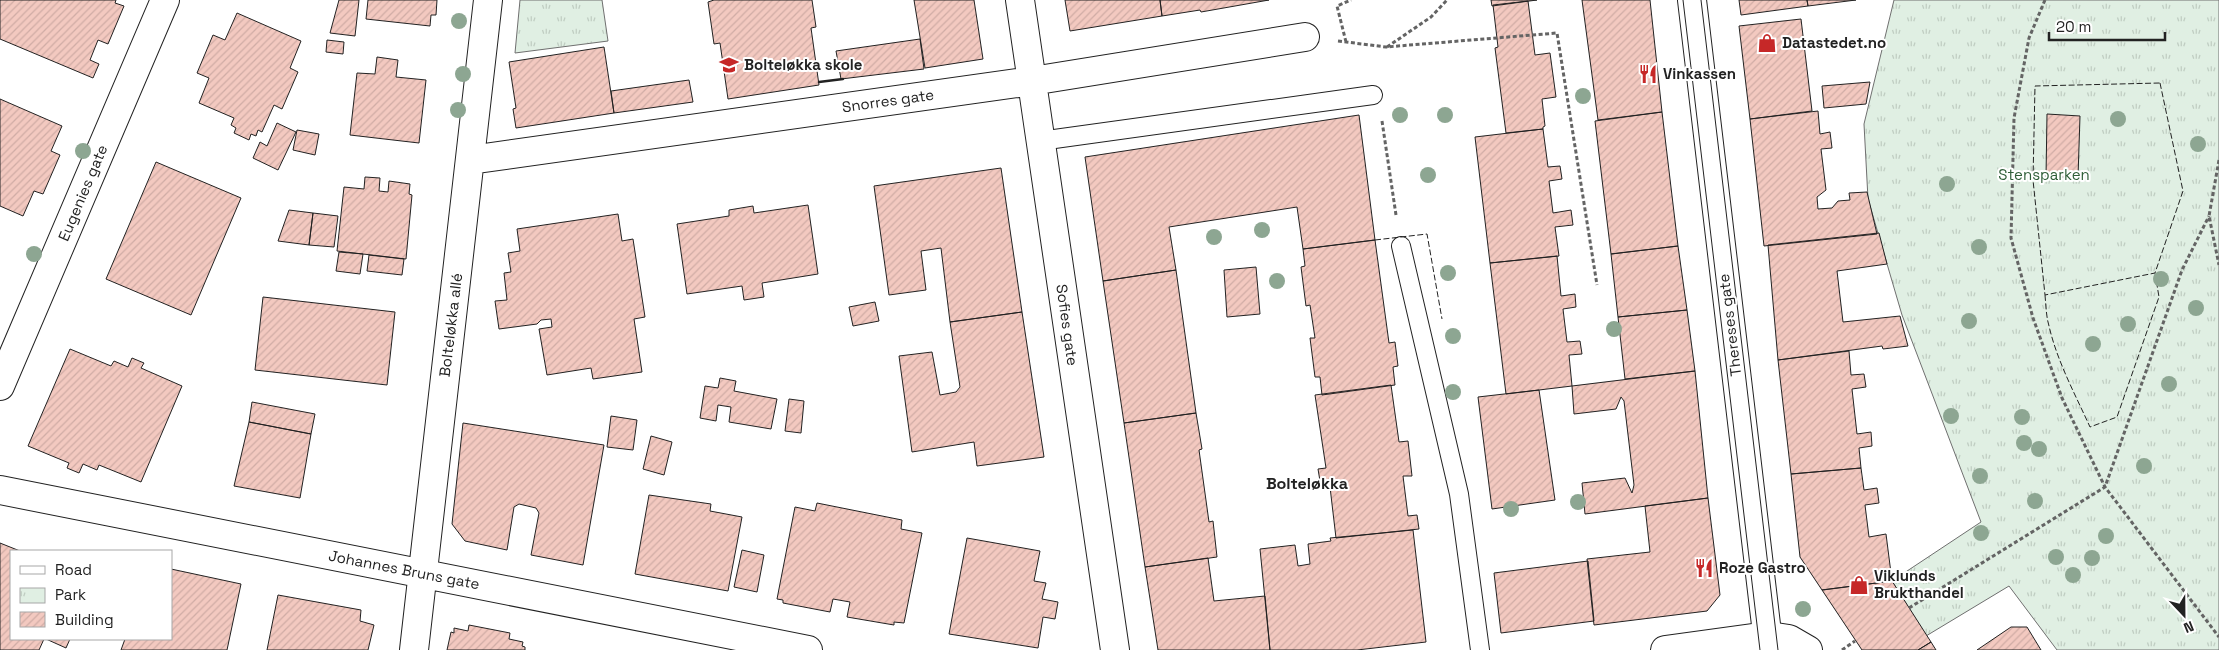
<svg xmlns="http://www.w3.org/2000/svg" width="2219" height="650" viewBox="0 0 2219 650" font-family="'Space Grotesk',sans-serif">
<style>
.park{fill:url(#park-tufts);stroke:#6f6f6f}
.building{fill:url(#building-hatch);stroke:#222}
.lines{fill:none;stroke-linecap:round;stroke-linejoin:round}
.service-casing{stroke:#222;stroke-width:20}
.minor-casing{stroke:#222;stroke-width:30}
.secondary-casing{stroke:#222;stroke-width:30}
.path{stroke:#646464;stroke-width:3;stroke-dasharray:4 2.5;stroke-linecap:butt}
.service{stroke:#fff;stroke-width:18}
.minor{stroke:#fff;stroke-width:28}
.secondary{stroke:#fff;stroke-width:28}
.tram{stroke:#222;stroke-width:1}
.fence{stroke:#222;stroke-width:1;stroke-dasharray:6 2.5;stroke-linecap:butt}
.wall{stroke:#222;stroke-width:2.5}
.tree{fill:#8da692}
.labels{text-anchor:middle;stroke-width:4;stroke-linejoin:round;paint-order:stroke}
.poi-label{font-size:15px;font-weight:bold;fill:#222;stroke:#fff;text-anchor:start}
.street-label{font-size:15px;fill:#222;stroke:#fff}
.park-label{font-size:15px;fill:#2f5e38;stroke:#fff}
.neighbourhood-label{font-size:16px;font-weight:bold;fill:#222;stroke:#fff}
</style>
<defs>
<pattern id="park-tufts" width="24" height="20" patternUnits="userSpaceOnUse" patternTransform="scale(1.25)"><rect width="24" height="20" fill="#e0efe3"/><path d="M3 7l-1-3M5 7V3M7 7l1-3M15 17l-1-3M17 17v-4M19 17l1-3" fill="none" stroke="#c0cdc2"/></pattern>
<pattern id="building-hatch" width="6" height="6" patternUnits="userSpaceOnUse" patternTransform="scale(1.25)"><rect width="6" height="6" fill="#f3c9c0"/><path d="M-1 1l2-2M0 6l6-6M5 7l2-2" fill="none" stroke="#d0aca5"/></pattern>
</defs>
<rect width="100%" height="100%" fill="#fff"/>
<path class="park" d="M520,0H602L608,41L515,53Z
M1894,0H2219V650H2057L2009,586L1926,636L1892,581L1981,522L1902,315L1868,199L1864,124Z"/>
<path class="building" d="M0,0H116L115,3L124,6L108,44L98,40L90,60L99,64L93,78L0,39Z
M339,0H359L355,36L330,33Z
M368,0H437L436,15H431L430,26L366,19Z
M714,0H812L816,27L811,28L819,85L728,99L720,43L714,44L708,2Z
M914,0H974L983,59L925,68Z
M1065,0H1160L1162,16L1070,31Z
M1160,0H1269L1201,12L1200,10L1162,16Z
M1491,0H1537L1492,6Z
M1582,0H1650L1662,112L1598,120Z
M1739,0H1807L1808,6L1741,15Z
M1807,0H1856L1808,6Z
M1528,1L1535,55L1550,53L1556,97L1542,99L1545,126L1543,127V129L1506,133L1495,48L1498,47L1493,5Z
M237,13L301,41L290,68L298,72L282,109L274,105L262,132L258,130L256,136L251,134L249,140L234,133L236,128L231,125L234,118L199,103L209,78L197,73L213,35L225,40Z
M1801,19L1812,111L1750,119L1739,26Z
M920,39L924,69L841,79L836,51Z
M327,40L344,42L343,54L326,52Z
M604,47L614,113L516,128L513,109L516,108L509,62Z
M377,57L398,60L396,77L426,80L419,143L350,135L357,73L375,74Z
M689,80L693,102L614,113L611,91Z
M1870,82L1866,104L1824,108L1822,86Z
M0,99L62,126L51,151L60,155L43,194L34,191L23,216L0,206Z
M1818,111L1820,134L1830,132L1832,148L1821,149L1826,190L1817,197L1818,209L1832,208L1838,201L1850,200L1849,193L1867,192L1877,234L1764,246L1750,119Z
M1662,112L1678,246L1611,254L1595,121Z
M2047,114L2080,116L2078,177H2046Z
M1359,115L1375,240L1303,249L1297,207L1169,227L1176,270L1103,281L1085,157Z
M277,123L296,132L278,170L253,158L260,142L267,146Z
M1543,129L1548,167L1560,166L1562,179L1549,181L1553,213L1571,210L1573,225L1555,227L1559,256L1490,263L1475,137Z
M297,130L319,134L315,155L293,150Z
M156,162L241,198L191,315L106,279Z
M1001,168L1022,312L950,322L941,248L921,251L926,290L889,295L874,186Z
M365,177L380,178L379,191L388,192L389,181L410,184L409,194L412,195L406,259L337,251L344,187L364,189Z
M808,205L818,274L762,283L764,297L744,300L742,286L687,294L677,224L729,216V210L753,206L754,213Z
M289,210L313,213L309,245L278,241Z
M313,213L338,216L334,247L309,245Z
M618,214L622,241L633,239L645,317L634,319L642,372L593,379L591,368L547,375L539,329L552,327L551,319L541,320L537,324L499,329L495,301L507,300L504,273L511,272L508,253L520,251L517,229Z
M1879,233L1887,264L1837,271L1843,322L1900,316L1908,346L1883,349L1882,346L1778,360L1768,245Z
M1375,240L1389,343L1395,342L1398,366L1393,367L1395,385L1322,395L1320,377H1315L1310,338H1315L1310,305L1306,306L1301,267L1305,266L1303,249Z
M1678,246L1687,310L1618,317L1611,254Z
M339,252L363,254L360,274L336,271Z
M369,255L404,259L402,275L367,271Z
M1557,256L1561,296L1575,294L1576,307L1563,309L1567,342L1580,341L1582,354L1569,355L1572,386L1506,394L1490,263Z
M1256,267L1260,314L1227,317L1224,270Z
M1176,270L1196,413L1124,423L1103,281Z
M263,297L395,312L387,385L255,370Z
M875,302L879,321L853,326L849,307Z
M1687,310L1695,371L1625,379L1618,317Z
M1022,312L1044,457L977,466L974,442L912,452L899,356L932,352L940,395L956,392L960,387L950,322Z
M70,349L111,366L114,361L128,367L132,358L144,363L141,368L182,386L141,482L99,465L97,470L83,464L79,473L67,468L69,463L28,446Z
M1849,351L1851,375L1864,374L1866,387L1852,389L1857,434L1871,432L1872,446L1859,448L1861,468L1791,474L1778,360Z
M1695,371L1708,498L1585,514L1582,483L1625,478L1632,493L1634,485L1624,401L1621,397L1616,409L1574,414L1572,386Z
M720,378L736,381L734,391L777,399L771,429L729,422L731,407L718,405L716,421L700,418L705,386L718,388Z
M1391,385L1399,442L1408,441L1412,476H1403L1408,516L1417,515L1419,529L1336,538L1330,487H1321L1318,469L1326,468L1315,395Z
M1539,390L1555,500L1492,509L1478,397Z
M789,399L804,401L801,433L785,431Z
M252,402L315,414L311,434L249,422Z
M1196,413L1202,449L1199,450L1209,522L1213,521L1217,557L1145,567L1124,423Z
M611,416L637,420L633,450L607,447Z
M249,422L311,434L300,498L234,486Z
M463,423L604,445L583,565L531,555L539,513L536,508L519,504L514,507L507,550L465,541L452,524Z
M651,436L672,442L664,475L643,469Z
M1861,468L1864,490L1877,488L1879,503L1865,505L1869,537L1886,534L1892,581L1822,590L1800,557L1791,474Z
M649,495L711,504L710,511L742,517L728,591L635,574Z
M1708,498L1720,595L1707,611L1594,625L1587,559L1650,552L1645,506Z
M817,503L902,520L901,529L922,533L904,623L894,622V625L847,617L850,602L833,599L830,612L783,603V600L777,599L795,507L815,511Z
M1413,530L1426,642L1357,650H1270L1260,549L1295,545L1298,566L1310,564L1308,544L1331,541L1330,538Z
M967,538L1040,551L1034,581L1046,583L1042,599L1058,602L1055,619L1043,617L1038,648L949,634Z
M0,543L20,551H11V639H44L39,650H0Z
M742,550L764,555L757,592L734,587Z
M1208,558L1214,601L1265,596L1270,650H1158L1145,567Z
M1588,561L1594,621L1501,633L1494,573Z
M171,569L241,584L227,650H121L125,639H171Z
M1892,581L1931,642L1918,650H1862L1822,590Z
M278,595L361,610L360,621L374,625L368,650H267Z
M469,625L510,633L509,639L523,642L522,646L525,647V650H447L451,632L454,633V628L468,631Z
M2011,627H2027L2041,650H1977Z
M46,639H70L66,648Z
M1931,642L1936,650H1918Z"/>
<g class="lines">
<g class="service-casing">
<path id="service" d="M1040,141L1373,95
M1401,246L1459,494L1480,650"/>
</g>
<g class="minor-casing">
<path id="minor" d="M1020,0L1115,650
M470,160L1032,81L1305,37
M0,386L165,0
M0,490L808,650
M414,650L488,0
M1665,650L1767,636L1789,639L1808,650"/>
</g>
<g class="secondary-casing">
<path id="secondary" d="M1692,0L1769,650"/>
</g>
<path class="path" d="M2045,0L2029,38L2014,118L2011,238L2033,318L2062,398L2105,487L2219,637
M1338,41L1386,47L1557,33L1597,285
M1346,42L1337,6L1351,0
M1387,47L1431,17L1447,0
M1382,121L1396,215
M2219,160L2209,216L2219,265
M1909,608L2105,487L2182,270L2209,216
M1842,650L1855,641"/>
<use href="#service" class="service"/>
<use href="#minor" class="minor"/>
<use href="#secondary" class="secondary"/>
<path class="tram" d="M1683,0L1760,650
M1701,0L1778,650"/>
<path class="fence" d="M2160,83L2183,191L2155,273L2045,295L2033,180L2035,86Z
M1375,240L1427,234L1442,319
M2045,295C2046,305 2046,316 2049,326C2057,361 2075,394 2090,427L2117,417L2159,297L2155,273"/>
<path class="wall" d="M819,82L843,79"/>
</g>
<g class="tree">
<circle cx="459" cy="21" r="8"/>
<circle cx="463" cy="74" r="8"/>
<circle cx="1583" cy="96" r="8"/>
<circle cx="458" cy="110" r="8"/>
<circle cx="1400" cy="115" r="8"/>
<circle cx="1445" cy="115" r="8"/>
<circle cx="2118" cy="119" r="8"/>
<circle cx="2198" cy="144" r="8"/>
<circle cx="83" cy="151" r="8"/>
<circle cx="1428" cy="175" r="8"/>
<circle cx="1947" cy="184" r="8"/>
<circle cx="1262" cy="230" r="8"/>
<circle cx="1214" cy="237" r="8"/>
<circle cx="1979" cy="247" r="8"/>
<circle cx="34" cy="254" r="8"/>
<circle cx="1448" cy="273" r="8"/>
<circle cx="2161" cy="279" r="8"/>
<circle cx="1277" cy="281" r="8"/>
<circle cx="2196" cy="308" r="8"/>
<circle cx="1969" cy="321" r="8"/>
<circle cx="2128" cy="324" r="8"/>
<circle cx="1614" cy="329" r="8"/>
<circle cx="1453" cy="336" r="8"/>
<circle cx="2093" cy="344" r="8"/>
<circle cx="2169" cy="384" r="8"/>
<circle cx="1453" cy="392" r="8"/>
<circle cx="1951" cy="416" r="8"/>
<circle cx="2022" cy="417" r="8"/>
<circle cx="2024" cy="443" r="8"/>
<circle cx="2039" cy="449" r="8"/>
<circle cx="2144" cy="466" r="8"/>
<circle cx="1980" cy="476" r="8"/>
<circle cx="2035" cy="501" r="8"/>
<circle cx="1578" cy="502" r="8"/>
<circle cx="1511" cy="509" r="8"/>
<circle cx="1981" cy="533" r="8"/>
<circle cx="2106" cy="536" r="8"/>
<circle cx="2056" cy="557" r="8"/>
<circle cx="2092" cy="558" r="8"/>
<circle cx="2073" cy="575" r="8"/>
<circle cx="1803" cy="609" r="8"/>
</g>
<defs>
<g id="shop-bare" transform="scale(1.5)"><path d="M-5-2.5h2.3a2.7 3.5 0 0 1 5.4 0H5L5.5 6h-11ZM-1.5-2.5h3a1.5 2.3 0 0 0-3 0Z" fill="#c62828" stroke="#fff" stroke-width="2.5" paint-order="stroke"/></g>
<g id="school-bare" transform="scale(1.5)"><path d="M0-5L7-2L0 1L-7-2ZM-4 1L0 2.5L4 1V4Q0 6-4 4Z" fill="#c62828" stroke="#fff" stroke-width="2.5" paint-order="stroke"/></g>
<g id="restaurant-bare" transform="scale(1.5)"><path d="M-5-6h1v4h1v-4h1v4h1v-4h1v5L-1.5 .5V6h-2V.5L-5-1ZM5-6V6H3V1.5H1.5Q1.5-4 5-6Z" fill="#c62828" stroke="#fff" stroke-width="2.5" paint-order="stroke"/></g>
</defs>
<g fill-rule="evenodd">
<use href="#shop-bare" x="1767" y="43"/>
<use href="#school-bare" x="729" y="65"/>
<use href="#restaurant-bare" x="1648" y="74"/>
<use href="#restaurant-bare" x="1704" y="568"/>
<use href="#shop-bare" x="1859" y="585"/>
</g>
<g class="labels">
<g class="poi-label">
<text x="1782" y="48">Datastedet.no</text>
<text x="744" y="70">Bolteløkka skole</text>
<text x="1663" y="79">Vinkassen</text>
<text x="1719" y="573">Roze Gastro</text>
<text x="1874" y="581">Viklunds<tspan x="1874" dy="17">Brukthandel</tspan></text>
</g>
<g class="street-label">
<text transform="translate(888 101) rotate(-8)" y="5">Snorres gate</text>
<text transform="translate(83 193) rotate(-67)" y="5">Eugenies gate</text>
<text transform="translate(451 325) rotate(-83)" y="5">Bolteløkka allé</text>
<text transform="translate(1067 325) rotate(82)" y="5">Sofies gate</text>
<text transform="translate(1730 325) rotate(-97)" y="5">Thereses gate</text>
<text transform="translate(404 570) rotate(11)" y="5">Johannes Bruns gate</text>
</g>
<g class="park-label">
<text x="2044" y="180">Stensparken</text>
</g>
<g class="neighbourhood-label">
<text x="1307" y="489">Bolteløkka</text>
</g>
</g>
<rect x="10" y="550" width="162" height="90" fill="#ffffff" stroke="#a7a7a7"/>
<rect x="20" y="566" width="25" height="8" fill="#ffffff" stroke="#a7a7a7"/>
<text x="55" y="575" font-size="15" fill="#222222">Road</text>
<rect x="20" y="588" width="25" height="15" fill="url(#park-tufts)" stroke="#a7a7a7"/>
<text x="55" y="600" font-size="15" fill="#222222">Park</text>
<rect x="20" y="612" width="25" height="15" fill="url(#building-hatch)" stroke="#a7a7a7"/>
<text x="55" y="625" font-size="15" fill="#222222">Building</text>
<g transform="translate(2184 615) rotate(158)" stroke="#ffffff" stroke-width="4" paint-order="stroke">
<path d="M0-4L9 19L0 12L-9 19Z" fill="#222222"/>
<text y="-8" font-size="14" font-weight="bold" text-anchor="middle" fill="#222222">N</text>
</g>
<path d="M2049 32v8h116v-8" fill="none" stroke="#222222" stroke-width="2.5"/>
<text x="2056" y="32" font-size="15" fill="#222222" stroke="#ffffff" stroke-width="4" paint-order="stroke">20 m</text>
</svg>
